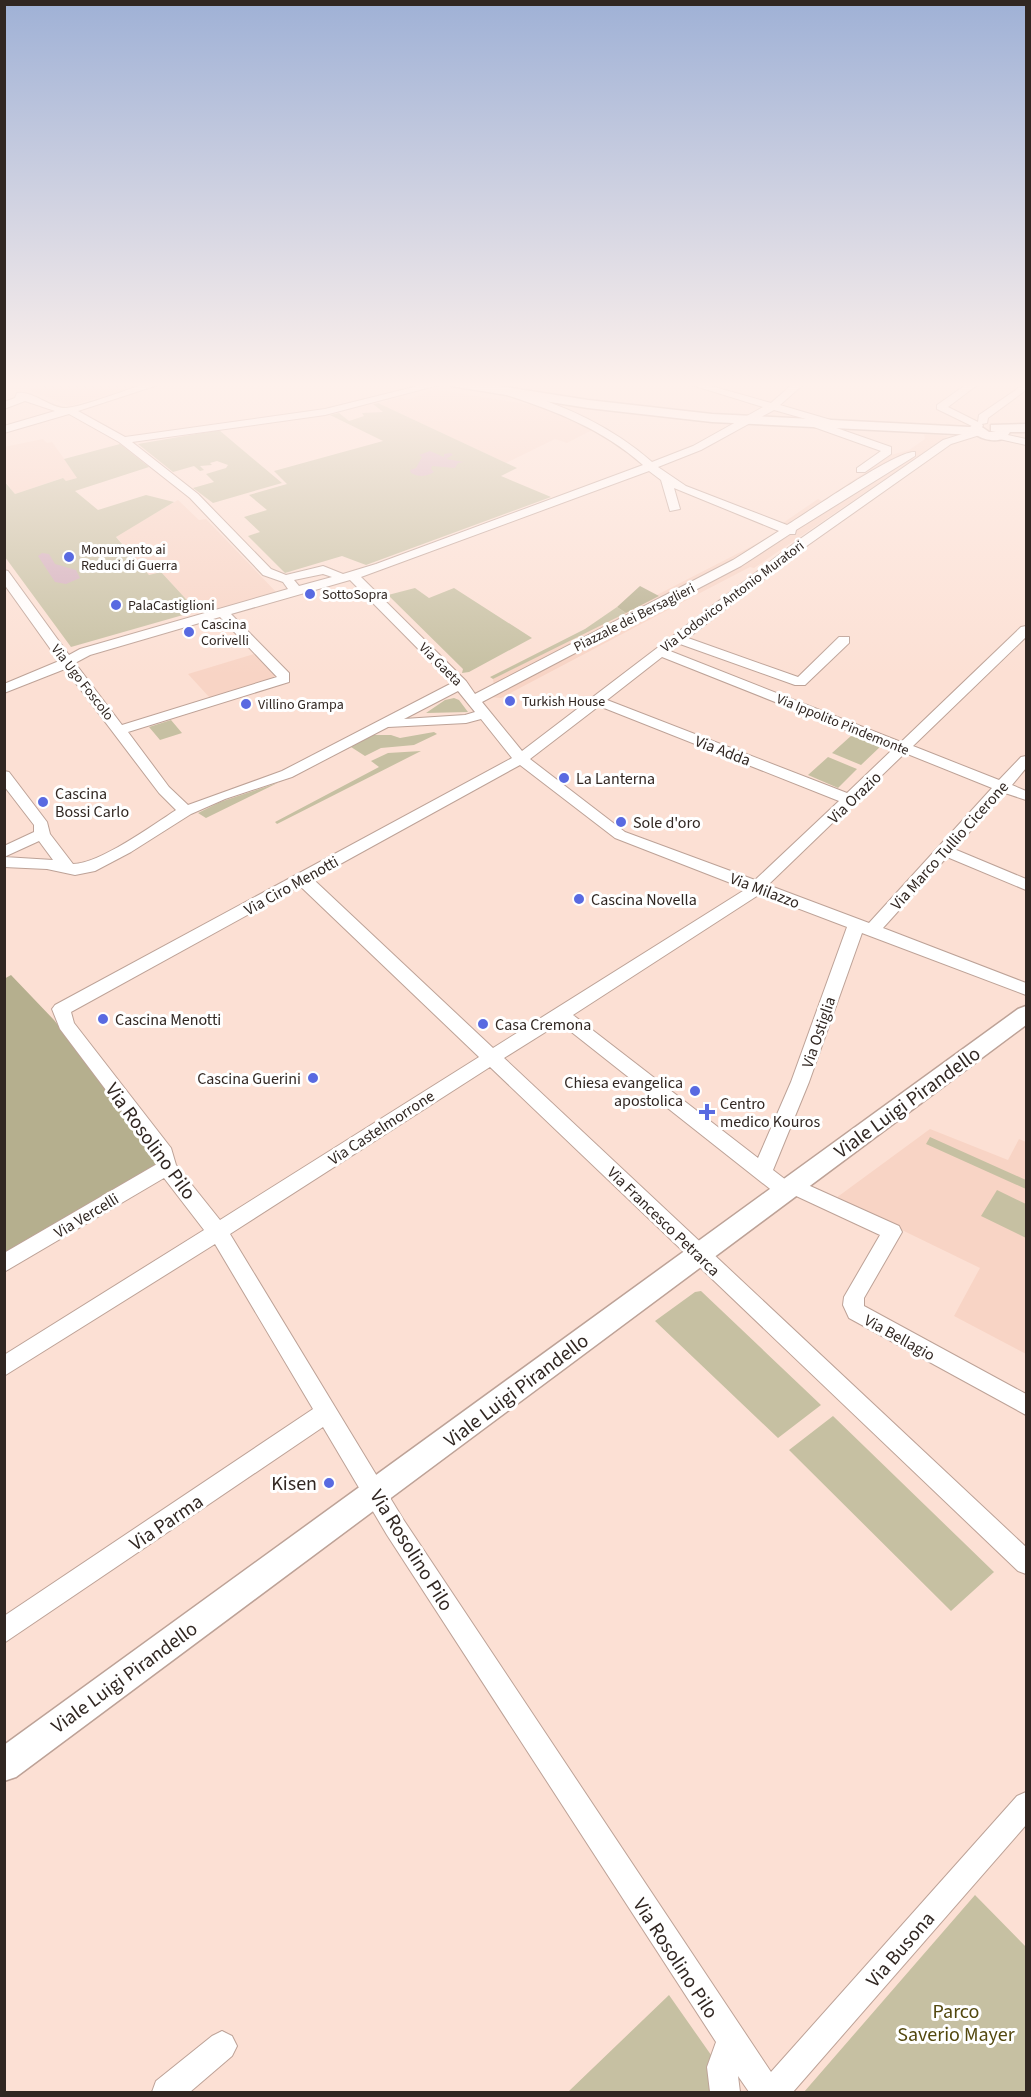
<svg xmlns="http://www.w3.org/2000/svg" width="1031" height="2097" viewBox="0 0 1031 2097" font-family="'Source Sans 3',sans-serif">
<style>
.built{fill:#f8d4c5}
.green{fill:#c6c0a2}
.forest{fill:#b5af8e}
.water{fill:#d1adbc}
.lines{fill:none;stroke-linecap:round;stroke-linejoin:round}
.minor-casing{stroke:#bda297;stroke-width:2}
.major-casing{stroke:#bda297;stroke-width:3}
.minor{fill:#fff;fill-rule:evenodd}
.major{fill:#fff;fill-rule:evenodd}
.poi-dot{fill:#596ae1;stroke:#fff;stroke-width:2}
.labels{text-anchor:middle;stroke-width:6;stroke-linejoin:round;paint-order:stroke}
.far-poi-label{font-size:14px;fill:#312722;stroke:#fff;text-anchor:start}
.far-street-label{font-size:14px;fill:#312722;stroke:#fff}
.street-label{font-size:16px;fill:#312722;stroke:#fff}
.poi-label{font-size:16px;fill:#312722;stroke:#fff;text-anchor:start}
.near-street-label{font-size:20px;fill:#312722;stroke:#fff}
.near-poi-label{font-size:20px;fill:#312722;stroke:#fff;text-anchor:end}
.near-park-label{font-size:20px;fill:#53480e;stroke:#fff}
</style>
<rect width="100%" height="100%" fill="#fce0d4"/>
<path class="built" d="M54,382H152L69,406L29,390Z
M434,389L538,406L594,429L567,443L555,439L506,463L378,403L401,397L407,400Z
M924,434L948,436L754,568L750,567L700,593L501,698L489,697L495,693L493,679L764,540L781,529L777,527L818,499L822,501L891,455L909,450L925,439Z
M43,439L47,443L52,442L78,478L66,481L62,478L15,494L5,481L4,447Z
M178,500L199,520L206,519L278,594L212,613L208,608L197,611L161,572L149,575L116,536Z
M254,654L277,678L210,698L188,674Z
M930,1129L1008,1160L1019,1139L1026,1142V1354L954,1316L980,1268L836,1198Z"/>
<path class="green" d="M378,403L517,468L501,476L551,497L366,565L342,556L285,573L248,536L260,532L244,517L267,510L249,495L287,484L274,471L383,441L330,415L339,413L349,421L364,416L362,413L383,412L373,404Z
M219,430L282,483L213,503L193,488L214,482L206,474L226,468L228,465L217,461L210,463L212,465L200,466L204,470L200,471L194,466L173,472L138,444Z
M120,444L149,467L75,491L98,510L146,495L174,502L116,537L149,575L161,572L197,611L71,647L5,557L4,481L15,494L63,478L66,481L77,478L64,459Z
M415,588L429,598L454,588L532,638L469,672L462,673L463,669L388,595Z
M617,607L626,613L493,679L490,677L585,629Z
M454,698L459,700L468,712L426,713L445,700Z
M171,720L182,733L160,740L149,727Z
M434,732L437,734L414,745L381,748L365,756L351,747L206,818L198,813L220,802L280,782L372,735H391L400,738Z
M852,735L881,746L861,765L832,753Z
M421,751L277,824L275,822L379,767L371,761L388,753Z
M828,757L857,769L838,788L808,775Z
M930,1137L1026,1180V1189L926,1144Z
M997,1190L1026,1204V1238L981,1216Z
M701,1291L821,1405L778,1438L655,1321L695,1292Z
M833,1416L994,1572L951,1611L789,1450Z
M975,1895L1026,1947V2092H804Z
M669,1995L737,2092H568Z"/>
<path class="forest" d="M640,586L659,596L626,613L617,607Z
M11,975L54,1020L159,1154L158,1163L5,1258L4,979Z"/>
<path class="water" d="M430,451L444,457V454L451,453L453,455L446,459L464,462L458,463L455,468L432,466L431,469L434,472C426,477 418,477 411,473L410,470L416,468L422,457L419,455Z
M42,553L49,554L55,564L76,570L80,578L66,584L55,582L38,556Z"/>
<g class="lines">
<g class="minor-casing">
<path id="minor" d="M152,382H167L78,411L125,437L325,409L434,382H450L325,415L132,442L198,494L271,569L286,575L323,566L343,574L376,564L643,465C601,428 553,410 500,393V389L504,388C558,402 610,425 652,462L693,446L763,407L682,382H697L771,403L795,382H806L780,405L831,420L832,422L828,425L891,447V454L865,472H857V468L881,451L811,426L810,424L813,421L774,410L701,450L658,467L686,486L787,525C807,513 898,449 915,452V456L796,530L795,534H790L741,566L482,702L522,751L800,539L943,440L978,429L937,409V405L970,382H981L948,407L978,422L979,415L1026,383V390L988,418L987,423L982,424L983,426L979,429L984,432L983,434L951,444L808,545L688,638L798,677L839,637H849V643L805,685H795L680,644L670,651L901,742L1021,627L1026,626V637L913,746L999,780L1021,757L1026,756V768L1012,785L1026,791V800L1005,793L954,849L1026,879V890L947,857L883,928L1026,983V995L862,933L809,1082L773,1170L786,1180L799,1181L899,1226L902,1232L864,1298V1306L1026,1394V1415L849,1318L843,1305L844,1297L880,1235L794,1195L786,1199L779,1196L560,1023L504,1058L1026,1547V1574L1018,1571L490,1067L230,1234L403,1519L771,2072L1017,1796L1026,1792V1825L793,2092H749L738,2076L740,2092H710L707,2067L716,2042L387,1535L323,1427L4,1643V1616L313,1409L215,1244L4,1376V1355L204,1230L164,1178L4,1272V1253L157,1164L155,1155L60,1029L52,1009L55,1005L512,758L481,719L466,723L388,727L292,777L225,799L191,814L131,852L95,871L75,875L47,869L4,867V857L53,860L39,841L4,857V846L34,832V825L4,786V771L9,772L47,822L50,834L73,864C99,864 153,825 176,810L159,793L65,669L4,693V684L59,661L4,584V570L8,571L69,655L80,649L288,589L283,582L263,575L190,498L119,442L69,414L4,433V426L55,411L25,401L4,409V402L15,398L17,393C33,390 49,408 66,408C83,407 133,387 152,382ZM649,471L661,480L670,511L680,509L674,488L779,531L733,560L475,694L466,681L361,577ZM323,574L332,577L299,586L294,580ZM350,580L452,683L282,771L188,805L169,787L128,732L289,682V673L231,614ZM220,617L277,677L122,725L75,663L90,655ZM662,657L893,749L847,793L607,700ZM458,691L475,712L465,715L404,719ZM599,706L839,801L755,880L625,832L530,759ZM905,753L992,788L869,923L768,885ZM520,765L615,838L746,889L493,1048L313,879ZM300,886L479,1057L220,1220L176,1165L171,1148L74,1023L71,1012ZM760,894L847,927L791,1082L758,1158L573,1015Z
M999,433L1026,439V445L995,438L994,436Z
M222,2031L232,2036L237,2046L232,2056L190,2092H152L156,2081L212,2036Z"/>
</g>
<g class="major-casing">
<path id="major" d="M445,382H473L588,400L712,414L970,427L976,423L989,432H996L991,431V425L1026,424V432H1010C1004,444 986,441 976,435L712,422L588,408L451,386Z
M1026,1006V1025L16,1777L4,1781V1745L1018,1009Z"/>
</g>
<use href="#minor" class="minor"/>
<use href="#major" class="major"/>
</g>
<linearGradient id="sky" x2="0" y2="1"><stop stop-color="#9fb1d6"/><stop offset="0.57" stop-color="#fef1ec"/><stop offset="1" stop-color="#fef1ec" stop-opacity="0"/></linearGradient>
<rect width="1031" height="675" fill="url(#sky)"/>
<g class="poi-dot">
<circle cx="69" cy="557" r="6"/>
<circle cx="310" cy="594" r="6"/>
<circle cx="116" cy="605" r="6"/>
<circle cx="189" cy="632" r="6"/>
<circle cx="510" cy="701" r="6"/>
<circle cx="246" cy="704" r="6"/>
<circle cx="564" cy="778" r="6"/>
<circle cx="43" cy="802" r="6"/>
<circle cx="621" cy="822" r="6"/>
<circle cx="579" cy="899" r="6"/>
<circle cx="103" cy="1019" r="6"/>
<circle cx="483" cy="1024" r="6"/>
<circle cx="313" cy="1078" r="6"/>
<circle cx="695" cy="1091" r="6"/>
<path d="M704 1103h6v6h6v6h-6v6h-6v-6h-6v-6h6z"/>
<circle cx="329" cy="1483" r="6"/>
</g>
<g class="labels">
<g class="far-poi-label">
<text x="81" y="554">Monumento ai<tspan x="81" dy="16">Reduci di Guerra</tspan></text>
<text x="322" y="599">SottoSopra</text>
<text x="128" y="610">PalaCastiglioni</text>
<text x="201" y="629">Cascina<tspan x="201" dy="16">Corivelli</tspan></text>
<text x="522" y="706">Turkish House</text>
<text x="258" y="709">Villino Grampa</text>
</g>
<g class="far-street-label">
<text transform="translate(732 596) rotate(-37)" y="5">Via Lodovico Antonio Muratori</text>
<text transform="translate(634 617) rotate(-27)" y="5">Piazzale dei Bersaglieri</text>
<text transform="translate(441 664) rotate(45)" y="5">Via Gaeta</text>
<text transform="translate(83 682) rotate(52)" y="5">Via Ugo Foscolo</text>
<text transform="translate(843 724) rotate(22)" y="5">Via Ippolito Pindemonte</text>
</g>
<g class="street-label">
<text transform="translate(723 750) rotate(21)" y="6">Via Adda</text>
<text transform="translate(854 797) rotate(-44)" y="6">Via Orazio</text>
<text transform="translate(949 845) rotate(-48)" y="6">Via Marco Tullio Cicerone</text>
<text transform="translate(291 885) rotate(-29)" y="6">Via Ciro Menotti</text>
<text transform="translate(765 890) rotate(21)" y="6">Via Milazzo</text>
<text transform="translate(818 1032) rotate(-71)" y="6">Via Ostiglia</text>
<text transform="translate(381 1127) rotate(-33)" y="6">Via Castelmorrone</text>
<text transform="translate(86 1215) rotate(-31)" y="6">Via Vercelli</text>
<text transform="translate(664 1221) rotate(44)" y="6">Via Francesco Petrarca</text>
<text transform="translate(900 1337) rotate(29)" y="6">Via Bellagio</text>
</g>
<g class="poi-label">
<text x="576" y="784">La Lanterna</text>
<text x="55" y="799">Cascina<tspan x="55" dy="18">Bossi Carlo</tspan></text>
<text x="633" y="828">Sole d'oro</text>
<text x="591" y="905">Cascina Novella</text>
<text x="115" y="1025">Cascina Menotti</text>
<text x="495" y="1030">Casa Cremona</text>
<text x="301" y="1084" text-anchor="end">Cascina Guerini</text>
<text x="683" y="1088" text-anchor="end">Chiesa evangelica<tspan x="683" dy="18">apostolica</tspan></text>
<text x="720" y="1109">Centro<tspan x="720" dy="18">medico Kouros</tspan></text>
</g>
<g class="near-street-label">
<text transform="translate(907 1102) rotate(-36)" y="7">Viale Luigi Pirandello</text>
<text transform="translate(151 1141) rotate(54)" y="7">Via Rosolino Pilo</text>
<text transform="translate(516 1390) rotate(-37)" y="7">Viale Luigi Pirandello</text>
<text transform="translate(166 1522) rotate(-34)" y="7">Via Parma</text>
<text transform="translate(412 1550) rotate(58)" y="7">Via Rosolino Pilo</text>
<text transform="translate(124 1677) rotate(-36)" y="7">Viale Luigi Pirandello</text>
<text transform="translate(900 1949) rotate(-49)" y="7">Via Busona</text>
<text transform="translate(676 1958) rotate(57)" y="7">Via Rosolino Pilo</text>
</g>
<g class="near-poi-label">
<text x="317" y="1490">Kisen</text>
</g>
<g class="near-park-label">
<text x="956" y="2018">Parco<tspan x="956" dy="23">Saverio Mayer</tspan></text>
</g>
</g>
<rect width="1031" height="2097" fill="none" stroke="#312722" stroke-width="12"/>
</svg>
